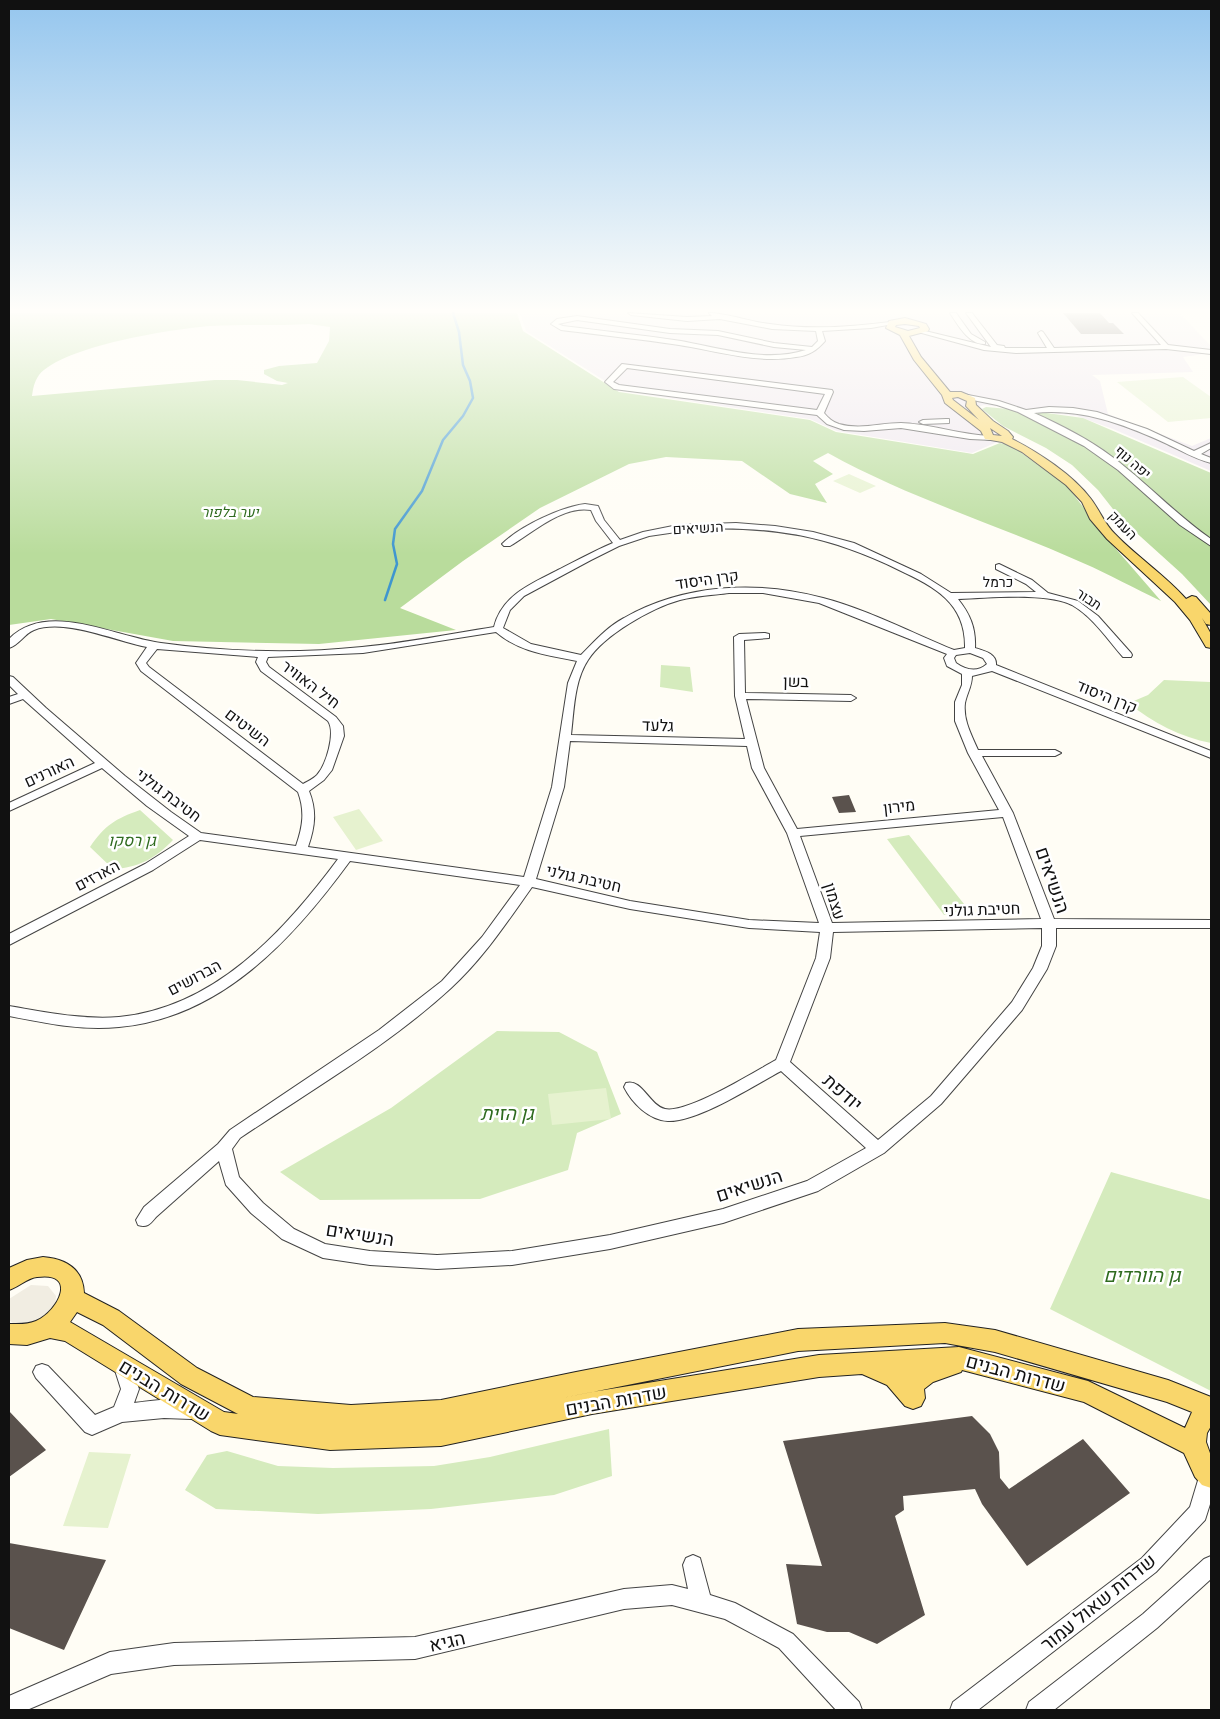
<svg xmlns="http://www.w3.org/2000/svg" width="1220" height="1719" viewBox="0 0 1220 1719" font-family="Georgia,Heebo,serif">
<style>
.industrial{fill:#eee6ef}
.green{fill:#d5ebbd}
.forest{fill:#b9dc9c;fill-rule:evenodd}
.pitch{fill:#e6f2cf}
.plaza{fill:#f1ede2}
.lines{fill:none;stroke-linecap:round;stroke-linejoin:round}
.stream{stroke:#3f96cf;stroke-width:2.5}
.building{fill:#5a524d}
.minor-casing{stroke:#444;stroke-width:2}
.major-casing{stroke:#222;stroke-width:2}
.minor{fill:#fff;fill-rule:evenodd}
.major{fill:#f9d66b;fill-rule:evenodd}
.labels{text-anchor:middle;stroke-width:5;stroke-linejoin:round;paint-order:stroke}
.far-street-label{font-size:14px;fill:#111;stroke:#fff}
.far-park-label{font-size:14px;font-style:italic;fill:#2f6b1f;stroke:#fff}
.street-label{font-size:16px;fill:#111;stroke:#fff}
.park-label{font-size:16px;font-style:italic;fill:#2f6b1f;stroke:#fff}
.near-street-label{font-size:19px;fill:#111;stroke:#fff}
.near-park-label{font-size:19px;font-style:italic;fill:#2f6b1f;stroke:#fff}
</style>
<rect width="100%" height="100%" fill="#fffdf5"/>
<path class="industrial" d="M520,313H1179L1211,346V353L1183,357L1193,372L1092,375L1100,381L1108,414L1192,446L1211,438V471L1113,429L1077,416L984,405L977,407L1004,439L972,453L837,431L810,419L621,391L526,331Z"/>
<path class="green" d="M661,665L690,667L693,692L660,687Z
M1164,680L1210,682L1211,743C1181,737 1152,723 1129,703L1148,695Z
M140,810L173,840C156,858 138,868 113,869L90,847C105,825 115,819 140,810Z
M909,835L968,909L944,915L887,839Z
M497,1031L559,1032L597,1052L621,1114L577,1133L568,1170L480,1199L320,1200L280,1172L391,1108Z
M1111,1172L1211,1200V1391L1050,1309Z
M609,1429L612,1476L554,1495L431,1509L318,1514L216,1509L185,1490L207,1455L227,1451L278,1466L333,1468L434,1466L490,1457Z"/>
<path class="forest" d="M9,313H517L523,331L619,392L810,420L836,432L973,454L1000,443L1012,446L1067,486L1110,542L1161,601C1135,589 1109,574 1083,563C998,525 909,498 828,453L813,461L833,474L815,484L827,503L790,494L742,461L666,457L629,464L540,508L463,561L400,608L456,630L319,644L173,641L51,619L9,625ZM309,324L330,327L329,341L317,363L279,366L264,370V374L277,381L288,383L282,385L237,380H215L32,396C33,389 34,382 39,375C63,346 172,329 210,326C243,324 276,326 309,324Z
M986,407L1032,411L1083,418L1211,473V605L1182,574L1120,518L1098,490L1072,465L1046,448L1003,426L982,409Z"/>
<path class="pitch" d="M1183,377L1211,397V418L1168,422L1117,382Z
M849,474L876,486L860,493L833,481Z
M359,809L383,841L356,850L333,817Z
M606,1088L611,1119L552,1125L548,1094Z
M89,1452L131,1454L108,1528L63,1526Z"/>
<path class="plaza" d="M31,1285L48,1286L56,1296L55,1307L39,1322L13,1323L9,1320V1299Z"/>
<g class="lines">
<path class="stream" d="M385,600L397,564L393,544L395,529L422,491L443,440L463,416L473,398L470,381L463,365L459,332L453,313"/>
</g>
<path class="building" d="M1063,313H1100L1109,323H1113L1124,334H1081Z
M849,795L856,812L839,813L832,797Z
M9,1411L46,1450L9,1477Z
M972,1416L990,1434L999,1452L1000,1478L1009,1489L1083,1439L1130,1493L1027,1566L982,1504L975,1489L903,1496L904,1510L895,1516L925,1615L877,1644L849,1632H827L797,1624L786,1564L822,1566L783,1441Z
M9,1543L106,1560L64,1650L9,1628Z"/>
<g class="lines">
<g class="minor-casing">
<path id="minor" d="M628,313L687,317L712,316L709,313C726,313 751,322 770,324C810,330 850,327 890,322L893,324L871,328L822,331L825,341C817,350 809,356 796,357C757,364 717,351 679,345C640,339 600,335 561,330L551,324L557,319L577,316L670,329L718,331L774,343L812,347L818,341L816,331L772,329L720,319L687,321L631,315ZM577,320L670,333L718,335L774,347L806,350C766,363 720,348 681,341C642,335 602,331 563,326L558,324Z
M950,313H956L971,334L985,342V344C969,345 958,325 950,313Z
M966,313H972L997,345L1004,346L1005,348H1047L1038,333L1041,331L1043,332L1054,348L1161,345L1132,313H1138L1168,345L1211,350V354L1166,349L1016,353L984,350L918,332L921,330L991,347Z
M622,364L832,390L833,392L824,413C828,418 833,422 839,424C860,430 880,423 901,423C931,424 961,435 992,436L996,438L992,440L970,439L901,428L864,431L844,430L827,424L817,415L614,389L605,382ZM627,368L825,394L817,410L619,385L613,382Z
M963,394L999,401L1026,410L1049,407L1073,408L1097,412L1147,429L1194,451L1211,443V448L1201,454L1211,458V463C1195,459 1180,450 1165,443C1123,424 1081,408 1034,413C1061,425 1088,439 1111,456C1146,482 1175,514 1211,539V546L1180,525L1118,470L1084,446L1018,412L997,405L963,398Z
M946,419H949V423L923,424L919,422L923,420Z
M585,504L598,506L604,520L620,540L643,532L678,525L736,523L775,526L813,532L854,543L921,574L951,593L1036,592L1026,584L996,569V565L999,564L1032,580L1048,593L1078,601L1098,616L1131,653L1132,655L1131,657H1123C1108,640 1093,617 1072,605C1046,592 988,598 958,599C970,614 976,628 975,648C985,651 997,654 996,665L1211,751V758L992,671L972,676C972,686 967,693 965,703C963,720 971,734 978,750H1055L1061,753L1055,756H982L1013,813L1054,919L1211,920V928H1056V946L1047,969L1022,1010L941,1104L884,1153L818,1191L723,1223L610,1249L512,1265L437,1269L370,1265L323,1258L282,1239L251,1213L226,1185L219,1161L156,1217C150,1224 148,1228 138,1225L136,1220L144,1207L218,1144L230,1130L379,1030L442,981L482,937L520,885L350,861C293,939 221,1018 119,1027C82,1031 45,1023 9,1016V1006C45,1012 82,1020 119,1017C214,1008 284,932 338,859L200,840L153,870L9,945V934L145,864L189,836L147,806L102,768L9,811V803L95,763L23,699L9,704V697L18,694L9,685V676L13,677L46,708L125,776L171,812L201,833L296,846C303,826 305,811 298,792L141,671L136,663L147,647C115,641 65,618 34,630C24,634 19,645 9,648V639C48,600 114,637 161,643C227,652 295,654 362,647C406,643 450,634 494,627C502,595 531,584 558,570C576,561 594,551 613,543L596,521L591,510C563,505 533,532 510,546H504L502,544C520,526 561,507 585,504ZM697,529C775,526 829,536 899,570C935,587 966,603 965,648L954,650C912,633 866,609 823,598C757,580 683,584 624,618C607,627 594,642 581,655L531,644L503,628L510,610L524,596L591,560L619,546L649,536ZM729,593H763L819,603L947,654L944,658L947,666L962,674V685L955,702V721L968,753L999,810L797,829L764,768L746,699L851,701L856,698L851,695L745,693L744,640L769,638V634L765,633L739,634L734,637L735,696L745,739L571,735C574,711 574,681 588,660C604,635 651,608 680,600C695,596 713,595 729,593ZM496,632C519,652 548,655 577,661L568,683L552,787L524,877L308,847C315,827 317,811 309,791L324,780L332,770L344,736L343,726L336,717L269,667L266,662L268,657L363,653ZM157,649L258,657L256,662L261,671L328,721C336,733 326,765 317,775C313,779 308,781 303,784L149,667L146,663ZM970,653L983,658L987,664C977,673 966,670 956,663L954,658L956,655ZM570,741L747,746L752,768L787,833L819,923L749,920L630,901L536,879L564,787ZM1003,817L1041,919L832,923L800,836ZM532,887L630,909L749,928L820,932L816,958L776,1060C754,1072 687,1114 665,1109C649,1105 642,1078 626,1083L624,1087C632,1103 649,1120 668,1121C698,1122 753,1086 781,1071L866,1148L807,1181L723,1209L610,1235L512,1251L437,1255L370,1251L325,1244L294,1229L263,1203L239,1177L232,1149L240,1138C311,1090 388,1046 451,988C483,959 507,922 532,887ZM1042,928V946L1033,968L1012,1002L931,1096L878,1140L790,1062L830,958L833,932Z
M122,1356L128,1358L139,1389L134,1403C154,1401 179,1396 198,1404L200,1410L198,1416L191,1419L164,1418L122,1422L92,1435L85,1432L36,1378L33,1372L36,1366L42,1364L48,1366L95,1415L114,1407L121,1389L113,1364L116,1358Z
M1209,1464L1211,1465V1501L1205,1520L1156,1572L978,1710H950L953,1702L1142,1558L1190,1507L1202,1467Z
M693,1555L700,1558L710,1595L735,1603L793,1634L859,1702L862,1710H836L779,1648L725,1619L672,1605L624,1609L415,1659L174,1665L111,1674L27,1710H9V1696L110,1652L174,1643L415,1637L624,1589L672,1585L688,1589L683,1565L686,1558Z
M1211,1556V1579L1157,1628L1054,1710H1026L1029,1702L1143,1614L1204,1559Z"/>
</g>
<g class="major-casing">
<path id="major" d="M905,318L926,324L929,329L928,331L909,336L921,357L950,392H961L975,398L976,405L993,421L1008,431L1013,437L1012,439C1038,452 1073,475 1091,499C1100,511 1104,523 1115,534C1137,557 1165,575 1186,599L1192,596L1196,597L1211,614V625L1206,624L1202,618L1211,634V648L1206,647L1190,620L1175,602L1107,539L1090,519L1082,502L1066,485L1022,452L1002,442L985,439L981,431L945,403L942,395L914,360L900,335L886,328L889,321ZM905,324L919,326L920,328L908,331L895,327L896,325ZM958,397L967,401L966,406L979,420L953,400L952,398ZM990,428L1002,436L993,435Z
M43,1257C66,1259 83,1269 84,1293L119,1311L197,1368L253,1397L351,1405L441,1400L576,1372L798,1329L945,1323L995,1330L1168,1380L1211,1397V1426L1207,1433L1206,1442L1211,1456V1488L1202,1485L1195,1477L1184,1453L1084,1402L962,1370L961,1372L933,1382L924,1389L925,1398L921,1406L913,1409L905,1406L887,1385L862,1374L819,1377L592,1414L441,1446L330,1450L220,1435L211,1431L65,1341L50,1338L27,1345L9,1344V1324C18,1324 27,1325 36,1321C59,1311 78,1271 37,1277C27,1278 19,1287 9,1290V1268L27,1260ZM77,1312L103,1325L181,1384L238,1414L224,1412L70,1322ZM945,1343L995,1352L1167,1402L1192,1412L1185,1428L1088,1381L959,1347L819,1355L592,1392L527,1405L798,1351Z"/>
</g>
<use href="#minor" class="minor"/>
<use href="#major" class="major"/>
</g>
<linearGradient id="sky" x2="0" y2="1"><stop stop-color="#95c6ee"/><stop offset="0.56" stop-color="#fffefa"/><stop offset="1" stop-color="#fffefa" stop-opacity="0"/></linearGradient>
<rect width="1220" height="554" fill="url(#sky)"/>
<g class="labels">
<g class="far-street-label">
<text transform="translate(1133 462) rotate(41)" y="5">יפה נוף</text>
<text transform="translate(1123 525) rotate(46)" y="5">העמק</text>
<text transform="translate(698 528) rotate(-3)" y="5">הנשיאים</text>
<text x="998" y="587">כרמל</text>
<text transform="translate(1089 599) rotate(33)" y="5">תבור</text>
</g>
<g class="far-park-label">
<text x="230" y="517">יער בלפור</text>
</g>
<g class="street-label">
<text transform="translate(707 579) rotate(-8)" y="6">קרן היסוד</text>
<text transform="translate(796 681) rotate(1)" y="6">בשן</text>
<text transform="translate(311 684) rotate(37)" y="6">חיל האוויר</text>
<text transform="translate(1107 696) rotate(22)" y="6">קרן היסוד</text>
<text transform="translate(658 725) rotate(2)" y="6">גלעד</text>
<text transform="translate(248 727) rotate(37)" y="6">השיטים</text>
<text transform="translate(49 771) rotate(-25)" y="6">האורנים</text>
<text transform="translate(169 795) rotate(37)" y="6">חטיבת גולני</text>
<text transform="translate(899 806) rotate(-6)" y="6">מירון</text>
<text transform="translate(97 875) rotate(-28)" y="6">הארזים</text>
<text transform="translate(584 878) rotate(13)" y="6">חטיבת גולני</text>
<text transform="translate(835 901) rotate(73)" y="6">עצמון</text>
<text transform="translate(982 909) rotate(-2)" y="6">חטיבת גולני</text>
<text transform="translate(194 977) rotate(-28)" y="6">הברושים</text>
</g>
<g class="park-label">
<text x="132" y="846">גן רסקו</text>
</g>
<g class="near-street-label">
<text transform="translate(1053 880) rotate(71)" y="7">הנשיאים</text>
<text transform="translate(843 1092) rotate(41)" y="7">יודפת</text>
<text transform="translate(749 1185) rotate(-18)" y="7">הנשיאים</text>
<text transform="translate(360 1234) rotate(9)" y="7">הנשיאים</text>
<text transform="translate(1016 1373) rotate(15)" y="7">שדרות הבנים</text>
<text transform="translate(165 1390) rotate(31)" y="7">שדרות הבנים</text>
<text transform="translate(616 1400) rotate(-10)" y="7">שדרות הבנים</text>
<text transform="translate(1098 1602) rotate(-39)" y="7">שדרות שאול עמור</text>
<text transform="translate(447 1641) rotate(-13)" y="7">הגיא</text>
</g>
<g class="near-park-label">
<text x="507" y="1120">גן הזית</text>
<text x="1142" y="1282">גן הוורדים</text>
</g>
</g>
<rect width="1220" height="1719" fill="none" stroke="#111111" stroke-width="20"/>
</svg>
